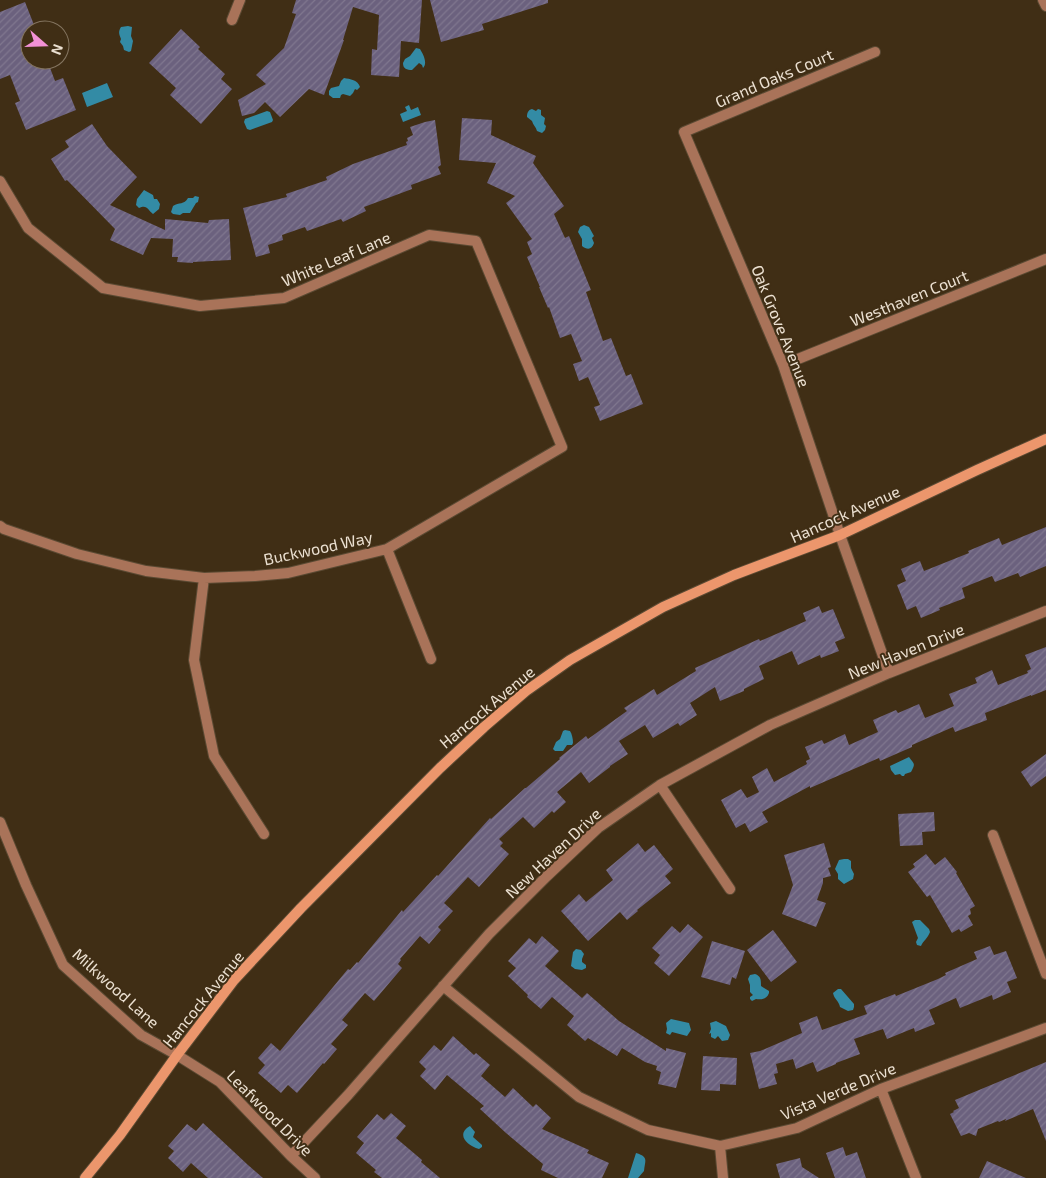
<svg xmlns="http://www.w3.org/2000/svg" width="1046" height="1178" viewBox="0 0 1046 1178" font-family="'Exo 2',sans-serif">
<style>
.water{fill:#338ba5}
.building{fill:url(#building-hatch)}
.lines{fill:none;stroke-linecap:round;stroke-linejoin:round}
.street-casing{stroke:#5b4a33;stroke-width:12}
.secondary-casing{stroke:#5b4a33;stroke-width:12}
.street{stroke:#a97359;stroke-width:10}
.secondary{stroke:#ec966c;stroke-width:10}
.labels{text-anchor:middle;stroke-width:4;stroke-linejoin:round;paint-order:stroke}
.street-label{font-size:16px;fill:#ebe0d1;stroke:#402e15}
</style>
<defs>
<pattern id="building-hatch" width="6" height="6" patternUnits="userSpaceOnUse" patternTransform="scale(1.25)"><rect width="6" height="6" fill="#6b617e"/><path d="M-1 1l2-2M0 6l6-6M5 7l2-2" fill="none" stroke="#80778f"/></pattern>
</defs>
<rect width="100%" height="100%" fill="#402e15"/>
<path class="water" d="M128,26L132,27L131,36L133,41L131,51L129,52L124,50L123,46L120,42L121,39C119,34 118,32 121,27Z
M416,48L420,49C423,54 428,63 423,68L422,65L419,63L412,70C407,70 403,69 403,63L405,59L410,56Z
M344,78C350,79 358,80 360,87L357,90L355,89L353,93L350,96L343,94L341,95L340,98H333L329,95V91L331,88L339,86L341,81Z
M107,83L113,97L87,107L82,93Z
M409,105L411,110L418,107L421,115L403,122L400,114L407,111L405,107Z
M532,109L536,111L538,109L541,110V115L545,118L544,124L546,126L545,130L542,133L537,131C536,127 533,125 532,121L527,117C527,113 528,110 532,109Z
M267,111L270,112L273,120L272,122L250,130L247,129L244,122L245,119Z
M144,190L153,195L154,199H157L160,204L159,209L153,214C148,210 147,204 139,208L136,205L137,199Z
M195,196L199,197L198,202L196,203L190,213H183L180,215L173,214L171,212L173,206C179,202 184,205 188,198H193Z
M584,225L589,227L594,236L592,238L594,243C592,250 587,250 582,246V239L578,232L580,227Z
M565,730L570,731C572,734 573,739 573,743L572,745H567L563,751H555L553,749L556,742L560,739L563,731Z
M909,757C914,764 916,763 911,772L905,774L904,776H902L900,774L895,775L891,770L890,766Z
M844,859H848L851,861V868L854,874L853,879L844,884L838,879V874L835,869L839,860Z
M915,920H920L929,929L930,932C928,938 923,941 921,946L917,945L916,942L918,938L912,922Z
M576,949L581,950L584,954L582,959V962L586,965V968L582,970L575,969L571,966L573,952Z
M755,974C761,976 761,980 761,986L769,991V993C767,999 761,1000 756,999L752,1001L750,999V997L753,995L750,992V985L748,979L750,975Z
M838,989H841L854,1004V1007L853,1010L848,1011L840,1007C839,1001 834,999 833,993Z
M671,1019L689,1023L691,1030L687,1036L672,1032L670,1035L666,1033L667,1029L666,1023Z
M716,1021L726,1026L730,1035L728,1040L722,1041L718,1036L715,1039L711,1037V1033L709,1034L711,1029L710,1023Z
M470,1126L475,1132L473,1137L482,1145V1147L479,1149C466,1145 456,1134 470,1126Z
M636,1153C649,1157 645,1160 644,1171L638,1178H628Z"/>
<path class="building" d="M296,0H422L419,43L401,41L399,77L371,75L372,49L377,50L379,15L353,7L343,40H344L324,95L309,89L280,117L265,102L254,113L242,116L238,100L266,84L256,75L284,48L296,14L292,13Z
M430,0H548V3L482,24L484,30L441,42Z
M25,2L36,30H30V60H47L55,81L63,78L76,110L26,130L15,103L20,101L10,75L0,79V12Z
M181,29L200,47L198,49L225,74L221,79L232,89L201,124L170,95L176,88L149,63Z
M462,118L492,120L491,135L536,156L533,163L564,206L554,214L565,238L569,236L591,290L586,292L603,341L611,338L626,376L631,374L643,404L600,421L594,407L600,405L588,377L579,381L573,364L582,361L571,334L560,338L549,307L548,308L539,287H540L527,257L532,254L527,242L532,239L506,203L515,196L487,183L496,163L459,160Z
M435,120L441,165L438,167L441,174L411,185L412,189L364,207L366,211L343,222L341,219L307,231L305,227L282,235L283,240L268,245L270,253L256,257L243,208L287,197L286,194L327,180L326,177L353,164L407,145L406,142L408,141L407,138L413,135L410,127L425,122Z
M92,124L107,146L137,177L110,205L165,230V219L208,223L209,220L229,219L231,260L193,262V263L177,262L178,257H172L173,239L151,238L143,255L110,240L115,229L67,180L65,181L51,159L69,147L65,141Z
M1046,527V566L1020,577L1018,573L995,582L992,576L962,588L965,598L939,608L940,610L921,618L916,606L907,610L897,585L906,581L901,569L920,561L924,571L969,553L968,551L999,538L1002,545Z
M819,606L822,613L833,609L845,638L835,642L839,651L821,658L820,655L798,665L792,651L759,666L764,679L744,689V691L720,701L715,687L690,703L697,715L680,726L678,723L653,738L645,725L619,741L628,754L610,766V767L589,783L581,772L557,792L566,802L554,813L552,811L534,828L523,817L499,839L503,843L500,846L509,854L479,887L468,877L444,903L453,911L438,927L441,930L429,944L420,936L400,959L401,960L398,964L402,968L374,1001L365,993L342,1020L348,1025L331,1044L337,1049L324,1064L323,1063L297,1093L288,1085L281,1093L258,1073L265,1065L258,1058L271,1043L280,1051L348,969L350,970L357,962L358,963L402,910L403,912L437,875L438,876L490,818L491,819L525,788H526L560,759L559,758L586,736L588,739L627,711L624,708L654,689L657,695L696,671L695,668L759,639L760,641L806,621L803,613Z
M1046,647V690L1031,696V695L985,713L987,720L955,732L953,727L912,745V747L880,761L879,758L810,788V786L762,812L768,822L750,832L745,823L736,828L721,800L741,789L747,798L759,792L752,777L767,768L774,782L807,764L806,761L810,759L805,747L822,740L824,744L845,734L849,745L878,732L873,720L896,710L898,713L919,704L925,718L954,706L949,694L977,683L975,678L992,670L998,685L1028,673L1027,671L1031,669L1025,655Z
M1046,754V776L1031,787L1021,772Z
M934,812L935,831L922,832L923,845L900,846L898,814Z
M638,843L645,852L654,845L673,869L665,876L671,883L637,910L638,911L627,920L620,912L588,941L561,911L579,894L586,902L613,880L606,870Z
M824,843L831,867L828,868L831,876L823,878V883L817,900L826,903L816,927L782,914L793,885L784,855Z
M926,854L935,865L945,857L957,872L956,873L975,906L970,909L971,914L968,916L973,925L961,932L959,929L952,933L930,895L927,897L908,872L915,867L913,864Z
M688,924L703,937L669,976L654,963L660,955L652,948L672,926L680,933Z
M773,930L797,962L771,982L747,950Z
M542,936L559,951L545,966L582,998L587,993L619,1021L666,1051V1048L686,1053L676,1088L658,1084L661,1072L656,1070L657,1066L645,1062L622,1048L617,1056L588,1038L585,1041L567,1025L574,1016L552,997L541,1009L527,997L528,995L508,976L516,968L508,961L529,938L536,944Z
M712,941L745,951L736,979L732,977L730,985L701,977Z
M990,946L994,955L1006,951L1017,978L1007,982L1011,992L993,1000L992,995L960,1008L956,998L929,1010L935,1024L915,1032L914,1028L887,1039L883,1029L854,1039L860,1054L836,1063V1064L817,1072L813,1062L796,1069L793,1059L776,1064L778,1073L774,1074L777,1084L759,1089L750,1053L760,1051L802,1033L799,1023L817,1016L822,1030L867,1014L864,1006L895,994L896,996L938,979L946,975L945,973L977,959L974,952Z
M453,1036L474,1055L476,1053L490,1065L481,1076L505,1097L513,1088L533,1107L536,1104L551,1118L542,1129L589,1150L587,1153L609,1163L602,1178H558L541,1170L543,1164L506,1133L480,1109L484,1106L447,1075L435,1090L420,1076L426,1069L419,1062L434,1045L441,1051Z
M703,1056L737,1058L736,1085L720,1084V1091L701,1090Z
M1046,1062V1141L1033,1109L1005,1121L1006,1119L999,1122L998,1121L978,1129L976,1136L969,1133L961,1136L950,1114L954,1112L953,1111L959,1108L955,1100Z
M391,1113L406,1126L396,1138L422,1160L421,1162L440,1178H382L374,1172L376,1170L356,1153L364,1143L357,1137L377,1114L384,1120Z
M203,1123L248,1165L263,1178H208L191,1163L183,1172L168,1158L174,1151L168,1146L187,1124L196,1131Z
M843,1147L846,1156L857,1152L866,1178H835L826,1153Z
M800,1158L802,1167L819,1178H780L776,1164Z
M987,1161L1026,1178H979Z"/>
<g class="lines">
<g class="street-casing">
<path id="street" d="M1043,0L1046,6
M232,20L240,0
M875,52L684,132L783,365L840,535L889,673
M0,181L28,228L103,288L200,306L284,298L429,235L476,241L562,447L387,549L288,573L255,576L204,578L146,571L77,554L4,529L0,526
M783,365L1046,259
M387,549L431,659
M204,578L194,660L214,756L264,834
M660,785L730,889
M0,822L26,885L63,965L141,1035L177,1055L220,1082L291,1156L315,1178
M993,835L1046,974
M443,986L579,1097L648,1130L720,1146L797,1128L881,1089L1046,1028
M881,1089L916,1178
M720,1146L723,1178
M291,1156L348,1095L489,934L546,877L598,828L660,785L770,725L889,673L1046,611"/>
</g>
<g class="secondary-casing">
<path id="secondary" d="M85,1178L120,1135L177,1055L234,980L301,908L440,768L484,727L526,691L570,660L663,607L734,575L840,535L977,470L1046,439"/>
</g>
<use href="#street" class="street"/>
<use href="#secondary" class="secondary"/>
</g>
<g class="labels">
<g class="street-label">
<text transform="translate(774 78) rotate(-23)" y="6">Grand Oaks Court</text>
<text transform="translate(336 259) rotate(-23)" y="6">White Leaf Lane</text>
<text transform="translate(909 298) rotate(-22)" y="6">Westhaven Court</text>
<text transform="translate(781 326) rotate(68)" y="6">Oak Grove Avenue</text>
<text transform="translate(845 514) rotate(-24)" y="6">Hancock Avenue</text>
<text transform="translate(318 548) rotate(-12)" y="6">Buckwood Way</text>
<text transform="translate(906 651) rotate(-22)" y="6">New Haven Drive</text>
<text transform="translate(487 707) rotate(-40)" y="6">Hancock Avenue</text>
<text transform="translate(553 853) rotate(-43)" y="6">New Haven Drive</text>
<text transform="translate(116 988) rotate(42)" y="6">Milkwood Lane</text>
<text transform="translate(203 999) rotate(-51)" y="6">Hancock Avenue</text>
<text transform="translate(838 1091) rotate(-23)" y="6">Vista Verde Drive</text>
<text transform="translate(270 1113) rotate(45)" y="6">Leafwood Drive</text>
</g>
</g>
<g transform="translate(45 45) rotate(110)"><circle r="24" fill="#402e15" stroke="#847560"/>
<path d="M0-4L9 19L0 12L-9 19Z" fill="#f291d6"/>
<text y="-8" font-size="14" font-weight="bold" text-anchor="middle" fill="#ebe0d1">N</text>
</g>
</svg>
